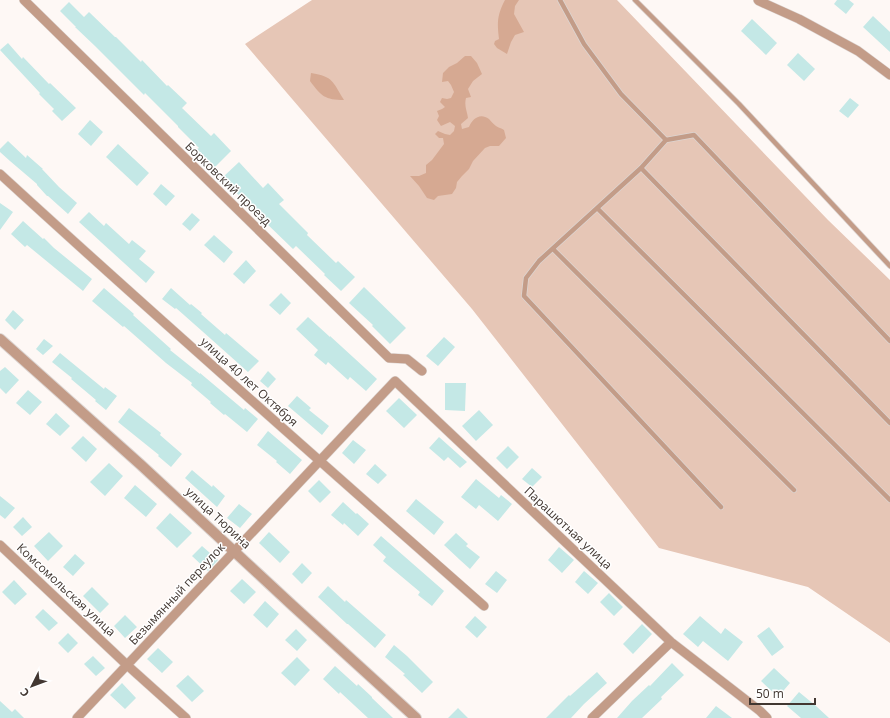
<svg xmlns="http://www.w3.org/2000/svg" width="890" height="718" viewBox="0 0 890 718" font-family="'Open Sans',sans-serif">
<style>
.green{fill:#e6c6b6}
.water{fill:#d6a992}
.building{fill:#c4e8e6}
.lines{fill:none;stroke-linecap:round;stroke-linejoin:round}
.service-casing{stroke:#dcd5d2;stroke-width:6}
.minor-casing{stroke:#dcd5d2;stroke-width:10}
.tertiary-casing{stroke:#dcd5d2;stroke-width:12}
.service{stroke:#c39c88;stroke-width:4.5}
.minor{stroke:#c39c88;stroke-width:9}
.tertiary{stroke:#c39c88;stroke-width:10}
.labels{text-anchor:middle;stroke-width:3;stroke-linejoin:round;paint-order:stroke}
.street-label{font-size:12px;fill:#423731;stroke:#fff}
</style>
<rect width="100%" height="100%" fill="#fef8f5"/>
<path class="green" d="M312,0H617L828,220L890,280V643L808,587L659,548L472,309L245,44Z"/>
<path class="water" d="M505,0H519L515,6L514,14L524,32L515,35L511,42L507,54L497,48L494,44L495,41L499,39C497,23 497,15 505,0Z
M465,56H471L477,63L482,74L473,81L468,89L471,97L466,98C464,106 467,111 468,118L461,124L462,129L469,127C472,119 480,112 489,119C491,121 493,124 496,126C499,128 501,128 504,130L506,138L499,146H490L485,148L473,161L469,169L462,176L457,182L456,188L452,194L438,196L434,200L427,198L419,186L410,176H419L426,173V165L432,160L444,144L443,138H439L435,134L438,131L445,134L450,135L454,131L455,126L450,122L441,126L437,120L439,116L437,111L442,109L445,107L440,102L442,98L447,99L451,98L454,92L451,85L448,81L442,82L443,73L449,67L457,63Z
M311,73C334,77 332,81 344,100C325,100 321,96 310,81Z"/>
<path class="building" d="M837,0H849L854,4L846,14L834,4Z
M69,2L84,17L89,12L115,37H116L141,62L142,60L167,86L168,85L187,103L182,108L211,136L214,133L231,151L215,167L197,149L199,148L178,127V126L145,93L144,95L95,46L75,27H76L60,11Z
M873,16L890,32V52L863,27Z
M752,19L777,43L766,55L741,31Z
M8,43L22,59L23,57L49,84L50,83L76,108L62,121L52,111L54,109L39,94L40,93L0,50Z
M798,53L815,69L804,81L787,65Z
M850,98L859,105L848,118L839,111Z
M90,120L103,132L91,146L78,134Z
M8,141L26,158L27,155L43,169H42L59,187L77,203L68,214L48,196H47L37,185V184L10,161L0,152V149Z
M118,144L149,173L137,186L106,157Z
M239,162L263,188L268,183L284,200L279,204L308,233L307,235L336,263L338,261L355,277L341,291L324,275L325,274L296,246L293,249L263,220L222,178Z
M161,184L175,196L166,206L153,194Z
M0,203L13,212L0,230Z
M89,212L104,226L106,223L129,244L132,240L146,251L139,259L155,272L146,283L79,222Z
M192,213L200,220L190,231L182,224Z
M23,221L43,239L44,238L54,248L92,279L83,291L27,245L25,247L11,234Z
M214,235L233,252L224,263L204,245Z
M246,260L256,271L244,284L233,274Z
M364,287L406,328L390,344L372,326L373,325L349,303Z
M104,288L134,314L133,315L171,349L170,350L200,374V373L244,410L245,408L258,419L247,432L225,414L224,415L210,403L211,402L191,385L192,383L166,363L124,326L123,327L92,301Z
M171,288L190,305L191,304L202,313L201,314L225,335L226,333L259,361L248,372L202,331L176,308L175,309L162,299Z
M281,293L291,303L280,315L269,305Z
M13,310L24,320L15,330L5,320Z
M308,317L330,337V336L377,379L366,391L350,377L348,380L328,362L326,365L314,355L318,350L296,329Z
M444,337L455,347L438,366L426,356Z
M44,339L53,346L43,355L36,349Z
M60,353L104,389L105,387L117,396L106,410L95,401L96,400L71,379L72,378L52,362Z
M5,367L19,380L6,394L0,388V371Z
M268,371L276,379L268,388L260,381Z
M445,383H466L465,411L445,410Z
M28,390L42,402L30,415L16,403Z
M297,396L311,408L309,410L329,426L322,435L288,406Z
M399,398L417,415L404,428L386,411Z
M129,408L161,433L160,435L182,454L171,467L158,456L159,455L118,422Z
M479,410L493,425L476,441L462,426Z
M56,413L70,426L60,436L46,424Z
M268,431L302,460L290,474L276,462L277,461L257,445Z
M83,436L97,449L86,462L71,448Z
M439,437L467,462L460,468L448,457L444,461L429,448Z
M353,440L366,450L354,464L342,453Z
M508,446L519,457L507,469L496,458Z
M109,463L123,476L105,496L90,482Z
M375,464L387,475L378,484L366,474Z
M532,468L542,477L532,487L522,479Z
M192,470L212,487L213,485L225,496L217,507L185,478Z
M476,479L499,498L501,495L512,504L498,521L479,505L476,509L461,497Z
M319,480L331,492L320,503L308,491Z
M135,485L157,504L146,517L124,498Z
M0,496L15,508L5,519L0,515Z
M416,499L444,522L434,535L406,511Z
M343,502L356,514L357,513L369,524L358,536L344,523L343,525L331,515Z
M239,504L252,514L240,528L227,518Z
M170,513L192,533L177,548L156,528Z
M23,517L32,527L22,536L13,527Z
M49,532L63,546L48,561L34,546Z
M269,532L290,552L280,563L259,543Z
M456,533L468,544L466,546L480,557L470,569L460,560L444,545Z
M381,536L444,591L432,606L418,595L420,592L383,561L386,557L373,545Z
M202,546L218,560L208,571L192,556Z
M559,547L574,560L562,573L548,560Z
M75,554L85,563L73,576L63,567Z
M302,563L312,573L302,584L292,574Z
M496,571L507,580L497,593L485,584Z
M584,571L598,583L588,594L575,582Z
M242,579L256,592L244,604L230,591Z
M14,580L27,594L15,605L2,592Z
M328,586L345,602L346,600L386,635L375,648L348,624H347L318,597Z
M92,587L109,604L100,613L83,596Z
M609,593L623,607L614,616L600,602Z
M265,601L279,614L267,628L253,615Z
M43,609L58,623L49,631L35,617Z
M125,615L137,627L125,638L114,626Z
M475,616L487,627L477,638L465,627Z
M700,616L721,634L725,628L743,642L728,661L703,641L698,647L683,634Z
M642,624L652,634L633,654L623,644Z
M769,627L784,647L772,656L757,636Z
M296,629L307,640L297,651L285,640Z
M68,633L78,643L68,653L58,643Z
M394,645L407,656L433,682L422,693L403,675L405,674L385,657Z
M158,648L173,662L162,673L147,659Z
M93,656L105,668L96,676L84,664Z
M297,657L310,670L295,686L281,673Z
M672,663L684,675L661,697L662,699L642,718H617L632,701L649,685L650,686Z
M335,666L357,686L358,684L372,697V698L393,718H368L340,692L339,694L323,679Z
M774,668L790,683L778,697L761,681Z
M597,672L607,683L584,704L571,718H546L569,695L570,696Z
M188,675L204,691L192,702L176,686Z
M122,683L136,698L125,709L110,695Z
M799,692L816,706L829,718H801L787,706Z
M0,701L12,712L15,709L24,718H0Z
M716,706L732,718H706Z
M458,708L468,718H448Z"/>
<g class="lines">
<g class="service-casing">
<path id="service" d="M560,0L584,44L621,94L666,140L694,135L890,341
M635,0L739,104L890,266
M666,140L641,168L539,261L526,278L524,296L721,507
M641,168L890,423
M597,208L890,500
M553,249L794,490"/>
</g>
<g class="minor-casing">
<path id="minor" d="M24,0L389,358L407,359L422,371
M758,0L759,1L799,19L858,51L890,75
M0,174C159,320 322,463 484,606
M0,545L127,665L186,718
M77,718L395,381L671,642L760,711L767,718
M592,718L671,642"/>
</g>
<g class="tertiary-casing">
<path id="tertiary" d="M0,339L141,465L292,605L416,718"/>
</g>
<use href="#service" class="service"/>
<use href="#minor" class="minor"/>
<use href="#tertiary" class="tertiary"/>
</g>
<g class="labels">
<g class="street-label">
<text transform="translate(228 184) rotate(44)" y="4">Борковский проезд</text>
<text transform="translate(249 382) rotate(42)" y="4">улица 40 лет Октября</text>
<text transform="translate(218 518) rotate(43)" y="4">улица Тюрина</text>
<text transform="translate(568 528) rotate(43)" y="4">Парашютная улица</text>
<text transform="translate(66 590) rotate(43)" y="4">Комсомольская улица</text>
<text transform="translate(177 594) rotate(-47)" y="4">Безымянный переулок</text>
</g>
</g>
<g transform="translate(32 686) rotate(228)" stroke="#ffffff" stroke-width="3" paint-order="stroke">
<path d="M0-3L7 15L0 10L-7 15Z" fill="#423731"/>
<text y="-6" font-size="11" font-weight="bold" text-anchor="middle" fill="#423731">С</text>
</g>
<path d="M750 698v6h65v-6" fill="none" stroke="#423731" stroke-width="2"/>
<text x="756" y="698" font-size="12" fill="#423731" stroke="#ffffff" stroke-width="3" paint-order="stroke">50 m</text>
</svg>
